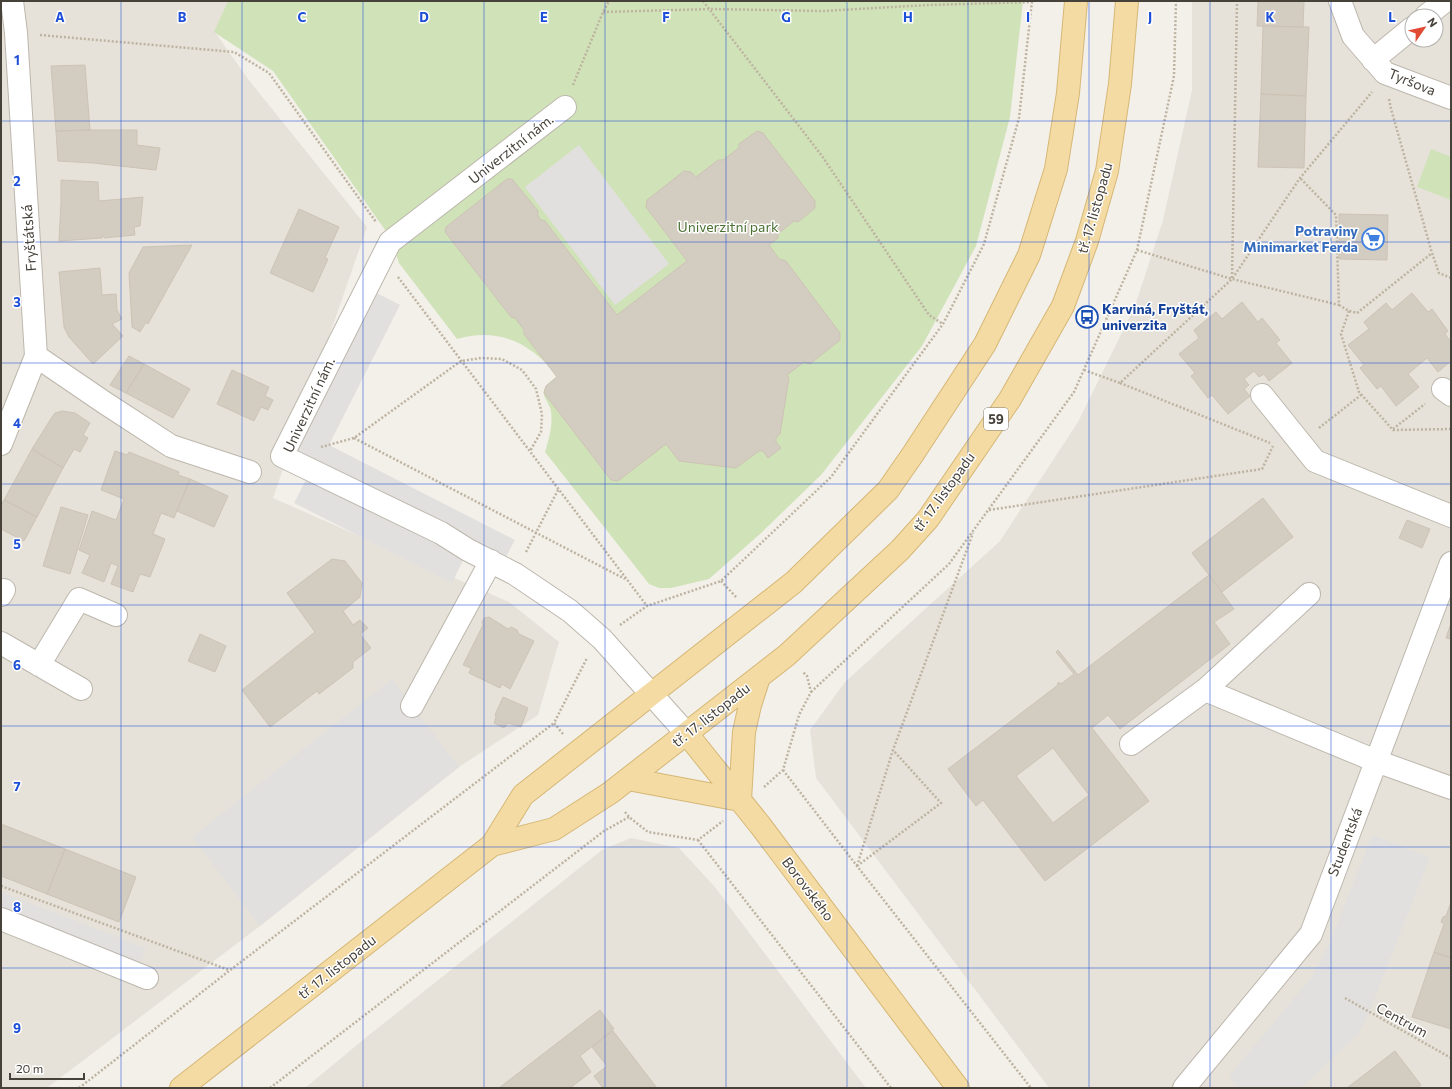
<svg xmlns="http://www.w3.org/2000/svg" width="1452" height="1089" viewBox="0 0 1452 1089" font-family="Commissioner,sans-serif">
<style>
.residential{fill:#e6e2d9;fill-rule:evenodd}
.green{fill:#d0e2b8}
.parking{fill:#e2e0de}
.building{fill:#d3ccc1;stroke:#cdc3b5;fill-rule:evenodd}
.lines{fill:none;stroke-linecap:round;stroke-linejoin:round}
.minor-casing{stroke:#bdb7ad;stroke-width:24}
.major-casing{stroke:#d6b775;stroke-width:24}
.path{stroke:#bdb3a0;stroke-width:2.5;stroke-dasharray:2 2;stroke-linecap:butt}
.minor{stroke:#fff;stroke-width:22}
.major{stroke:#f3dba3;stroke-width:22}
.grid{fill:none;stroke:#1d4ed8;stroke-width:1;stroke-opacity:0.55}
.labels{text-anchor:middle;stroke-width:3;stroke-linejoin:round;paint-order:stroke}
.shield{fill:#fff;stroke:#7e7a74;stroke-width:1}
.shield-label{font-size:13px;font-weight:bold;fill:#464139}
.street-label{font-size:14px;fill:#464139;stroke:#fff}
.park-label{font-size:14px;fill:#4b7132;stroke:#fff}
.shop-label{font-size:14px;font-weight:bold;fill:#366cbe;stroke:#fff;text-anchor:end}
.transit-label{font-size:14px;font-weight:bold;fill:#164399;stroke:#fff;text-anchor:start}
.grid-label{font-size:13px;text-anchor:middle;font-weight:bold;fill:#1d4ed8;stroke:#fff;stroke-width:3;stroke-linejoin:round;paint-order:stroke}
</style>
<rect width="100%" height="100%" fill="#f3f0ea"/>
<path class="residential" d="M1,1H228L215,32L248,79L367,227L273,498L509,602L559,642L538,715L459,767L260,926L47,1088H1Z
M1192,1H1451V1088H1049L816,778L810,730L845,682L1000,541L1078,422L1135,306L1163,220L1192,90ZM1412,16H1436V40H1412Z
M631,838L679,848L714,886L866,1088H305L369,1035L602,850Z"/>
<path class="green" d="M228,1H1023L1010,117L976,246L922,346L821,475L760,534L709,579L671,588H659L649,584L545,452C549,439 553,425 551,411C550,404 542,397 544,390C546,384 553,380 557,376C531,343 499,327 457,339L399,263L390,237L273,71L214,32Z
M1431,149L1451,157V200L1417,187Z"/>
<path class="parking" d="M579,145L669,264L615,305L525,187Z
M367,288L400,305L329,445L515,540L501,566L468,550L452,583L294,503L311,470L282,456Z
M392,679L459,767L260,926L192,837Z
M1372,835L1430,857L1369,1013L1359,1033L1301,1088H1237L1229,1076L1311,978L1330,942Z
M1,892L146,948L137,974L1,919Z"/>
<path class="building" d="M1258,1H1304L1303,27L1257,26Z
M1263,26L1309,27L1306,96L1261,94Z
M85,65L90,130L56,131L51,66Z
M1261,94L1306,96L1304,168L1258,167Z
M90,130H137V145L160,148L156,170L93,163L58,161L56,131Z
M757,131L763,133L815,201V208L798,222L794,221L778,234V238L769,245L779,259L786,261L840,333V340L810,364L804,362L787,375L789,378L780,434L776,438V442L781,448L768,458L763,451H759L736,468L679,461L666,444L618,481L611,480L544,393L546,386L557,377L524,334V330L515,318L511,317L445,232L446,227L507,179H512L538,211V216L541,220L545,221L617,315L687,261L646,207L647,200L684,171L691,172L696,177L718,160H723L739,148V144Z
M61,180L98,182L99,201L143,197L140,226L134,227L135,235L104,238V236H102V238L59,241L61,203Z
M299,209L339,227L325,258L328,259L313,292L270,273Z
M1339,214L1388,215L1387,260L1339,259Z
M192,245L148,324L146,322L140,332L132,327L129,273L143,247Z
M100,268L102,295L116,294L117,310L122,319L112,324L123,336L93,364L69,337L64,327L59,272Z
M1412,293L1428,312L1432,309L1448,331L1445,334L1451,342V361L1438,372L1427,358L1408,374L1419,387L1396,406L1381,386L1377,389L1360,368L1364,365L1348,345L1369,329L1364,322L1386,303L1392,310Z
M1242,302L1258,322L1262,318L1280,340L1276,343L1292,363L1269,381L1264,374L1259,377L1254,371L1244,379L1249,385L1244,389L1250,396L1228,414L1212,395L1208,398L1191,376L1195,373L1179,354L1199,338L1194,330L1216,312L1222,319Z
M129,356L144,364L126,393L110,385Z
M144,364L190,389L173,418L126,393Z
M232,370L269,387L265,396L273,400L268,410L261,407L254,421L217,404Z
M62,411L75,413L90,423L83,435L88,438L80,452L74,449L63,468L32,449L52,417L55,413Z
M32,449L63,468L37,517L4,500Z
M115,451L127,455L129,452L179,472L178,475L190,479L174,518L161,513L153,534L165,539L150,577L140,574L133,592L111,584L118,566L111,563L104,582L82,573L90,555L79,550L92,511L116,520L124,499L101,490Z
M190,479L228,496L214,527L177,511Z
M1263,498L1293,537L1222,592L1192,553Z
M4,500L37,517L24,541L1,529V505Z
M61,507L88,515L70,574L43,566Z
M1407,520L1430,529L1422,548L1399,538Z
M332,559L345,561L362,583L360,597L343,611L353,625L360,620L368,628L360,634L371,648L353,662V668L319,694L317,691L270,727L242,690L315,632L287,593Z
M1209,575L1234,609L1214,622L1230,644L1120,729L1108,715L1092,728L1149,801L1045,881L983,800L976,806L948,769L1058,685L1057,684L1059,682L1061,684L1074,674L1056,652L1058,650L1078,675ZM1053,748L1089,795L1053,823L1016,776Z
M489,617L508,629L511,627L517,630L519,634L534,641L510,689L502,684L500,688L469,673L471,668L463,665L483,625L482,623L484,618Z
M1451,623V639L1446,638Z
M200,634L226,646L215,672L188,661Z
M503,697L528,708L521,727L508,723L504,728L494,723L496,717L495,715Z
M1,824L65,849L47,894L1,876Z
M65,849L136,877L119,922L47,894Z
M1451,902V958L1434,952L1444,924L1441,922L1443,917L1446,916Z
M1434,952L1451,958V1029L1412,1017Z
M600,1010L614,1029L580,1056L591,1072L570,1088H499Z
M613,1031L657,1088H603L594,1076L607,1066L592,1047Z
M1395,1051L1421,1085L1418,1088H1347Z"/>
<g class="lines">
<g class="minor-casing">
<path id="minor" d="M1340,1L1353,36L1385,73L1451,98
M1426,16L1445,1
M1373,60L1412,28
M565,107L390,242L282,456L441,533L468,550L515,574L570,611L602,639L687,734
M36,356L105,403L171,446L250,472
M1443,389L1451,395
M1262,395L1315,461L1451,516
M1,444L36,356L16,33L12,1
M1,595L4,590
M1,643L81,689
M39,665L79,599L116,615
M1205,690L1309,594
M412,706L491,561
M1131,744L1205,690L1376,761L1451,788
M1,919L147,978
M1184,1088L1311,934L1451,563"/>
</g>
<g class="major-casing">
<path id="major" d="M687,734L760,825L958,1088
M628,779L740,800
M740,800L744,732L750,705L759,677
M492,845L554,829L610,793L787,655L900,550L928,519L1010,399L1063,306L1087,241L1107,171L1120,84L1127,1
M181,1088L492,845L523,795L794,582L888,490L913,454L985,344L1029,255L1056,169L1068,93L1076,1"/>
</g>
<path class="path" d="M703,1L822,156L929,315L943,324
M603,12L711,9L823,11L928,5L1032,2
M40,35L234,52L269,73L376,222
M573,85L603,12L609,1
M1389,99L1391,109L1432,253L1439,273L1451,278
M1137,250L1232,279L1339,305L1336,215L1300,178
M398,277L647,606
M1232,278L1237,1
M1339,305L1349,311L1357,313L1432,253
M1349,311L1341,334L1359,392L1393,430L1451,429
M1084,370L1120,383L1232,279L1300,178L1372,92
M1120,383L1270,443
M1319,428L1361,395
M1393,429L1425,404
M354,438L625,579
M321,447L354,438L461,361L481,358L502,359L522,370L536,389L542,414L541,432L530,451
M989,510L1262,469L1273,446
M526,552L559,488
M721,581L737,598
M620,625L647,606L721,581L831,477L943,324L984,244L1019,118L1032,1
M811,692L949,564L1074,392L1137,250L1174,76L1176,1
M563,734L554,723L587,658
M783,770L857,866L1031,1088
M764,787L783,770L799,715L811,692L807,676L803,672
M625,812L629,817L648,832L698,840L723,821
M698,840L891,1088
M857,866L893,750L973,533
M857,866L941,803L893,750
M1,886L229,970
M1345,998L1451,1058
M79,1088L229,971L554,723
M270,1088L604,831L629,817"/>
<use href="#minor" class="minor"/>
<use href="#major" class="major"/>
</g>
<path class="grid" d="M121,1V1088M242,1V1088M363,1V1088M484,1V1088M605,1V1088M726,1V1088M847,1V1088M968,1V1088M1089,1V1088M1210,1V1088M1331,1V1088M1,121H1451M1,242H1451M1,363H1451M1,484H1451M1,605H1451M1,726H1451M1,847H1451M1,968H1451"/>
<defs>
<g id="supermarket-ring" transform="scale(1.15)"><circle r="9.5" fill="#fff" stroke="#3f7fe0" stroke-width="1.5"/><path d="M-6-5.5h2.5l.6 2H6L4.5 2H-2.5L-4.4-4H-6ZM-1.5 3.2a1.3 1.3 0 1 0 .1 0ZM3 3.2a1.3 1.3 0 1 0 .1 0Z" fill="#3f7fe0"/></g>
<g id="bus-ring" transform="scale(1.15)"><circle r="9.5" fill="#fff" stroke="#1a4fb4" stroke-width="1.5"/><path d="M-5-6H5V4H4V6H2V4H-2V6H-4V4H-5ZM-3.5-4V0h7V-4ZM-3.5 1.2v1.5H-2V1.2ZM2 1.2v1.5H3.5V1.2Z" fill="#1a4fb4"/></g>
</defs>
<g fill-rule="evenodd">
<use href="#supermarket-ring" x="1373" y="239"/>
<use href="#bus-ring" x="1087" y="317"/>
</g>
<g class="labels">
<rect class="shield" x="984" y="408" width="24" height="22" rx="3"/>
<g class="shield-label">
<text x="996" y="424">59</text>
</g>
<g class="street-label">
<text transform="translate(1412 82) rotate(22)" y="5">Tyršova</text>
<text transform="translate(511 149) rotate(-38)" y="5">Univerzitní nám.</text>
<text transform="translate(1095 208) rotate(-74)" y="5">tř. 17. listopadu</text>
<text transform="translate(29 238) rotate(-94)" y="5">Fryštátská</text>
<text transform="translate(309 405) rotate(-65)" y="5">Univerzitní nám.</text>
<text transform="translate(944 492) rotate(-54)" y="5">tř. 17. listopadu</text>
<text transform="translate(711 715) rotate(-38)" y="5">tř. 17. listopadu</text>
<text transform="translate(1345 842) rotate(-69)" y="5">Studentská</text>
<text transform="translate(808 889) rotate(53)" y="5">Borovského</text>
<text transform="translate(337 967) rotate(-38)" y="5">tř. 17. listopadu</text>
<text transform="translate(1402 1020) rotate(29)" y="5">Centrum</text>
</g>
<g class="park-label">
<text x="728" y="232">Univerzitní park</text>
</g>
<g class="shop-label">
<text x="1358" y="236">Potraviny<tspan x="1358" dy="16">Minimarket Ferda</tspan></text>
</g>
<g class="transit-label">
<text x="1102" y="314">Karviná, Fryštát,<tspan x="1102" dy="16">univerzita</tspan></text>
</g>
</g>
<g class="grid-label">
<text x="60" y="22">A</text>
<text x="182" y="22">B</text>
<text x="302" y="22">C</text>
<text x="424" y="22">D</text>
<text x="544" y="22">E</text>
<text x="666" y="22">F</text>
<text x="786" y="22">G</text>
<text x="908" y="22">H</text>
<text x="1028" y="22">I</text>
<text x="1150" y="22">J</text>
<text x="1270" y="22">K</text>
<text x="1392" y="22">L</text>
<text x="17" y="65">1</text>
<text x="17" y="186">2</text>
<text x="17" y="307">3</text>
<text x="17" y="428">4</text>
<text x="17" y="549">5</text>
<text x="17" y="670">6</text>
<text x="17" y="791">7</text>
<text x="17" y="912">8</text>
<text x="17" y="1033">9</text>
</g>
<rect width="1452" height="1089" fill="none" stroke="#464139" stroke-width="4"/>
<g transform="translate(1424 28) rotate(56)"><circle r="19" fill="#ffffff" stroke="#b5b3b0"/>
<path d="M0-3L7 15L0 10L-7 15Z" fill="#e14b33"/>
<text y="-6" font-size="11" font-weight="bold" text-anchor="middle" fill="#464139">N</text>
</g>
<path d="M10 1073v6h74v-6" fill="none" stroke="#464139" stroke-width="2"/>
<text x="16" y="1073" font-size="12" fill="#464139" stroke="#ffffff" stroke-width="3" paint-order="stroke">20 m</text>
</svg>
